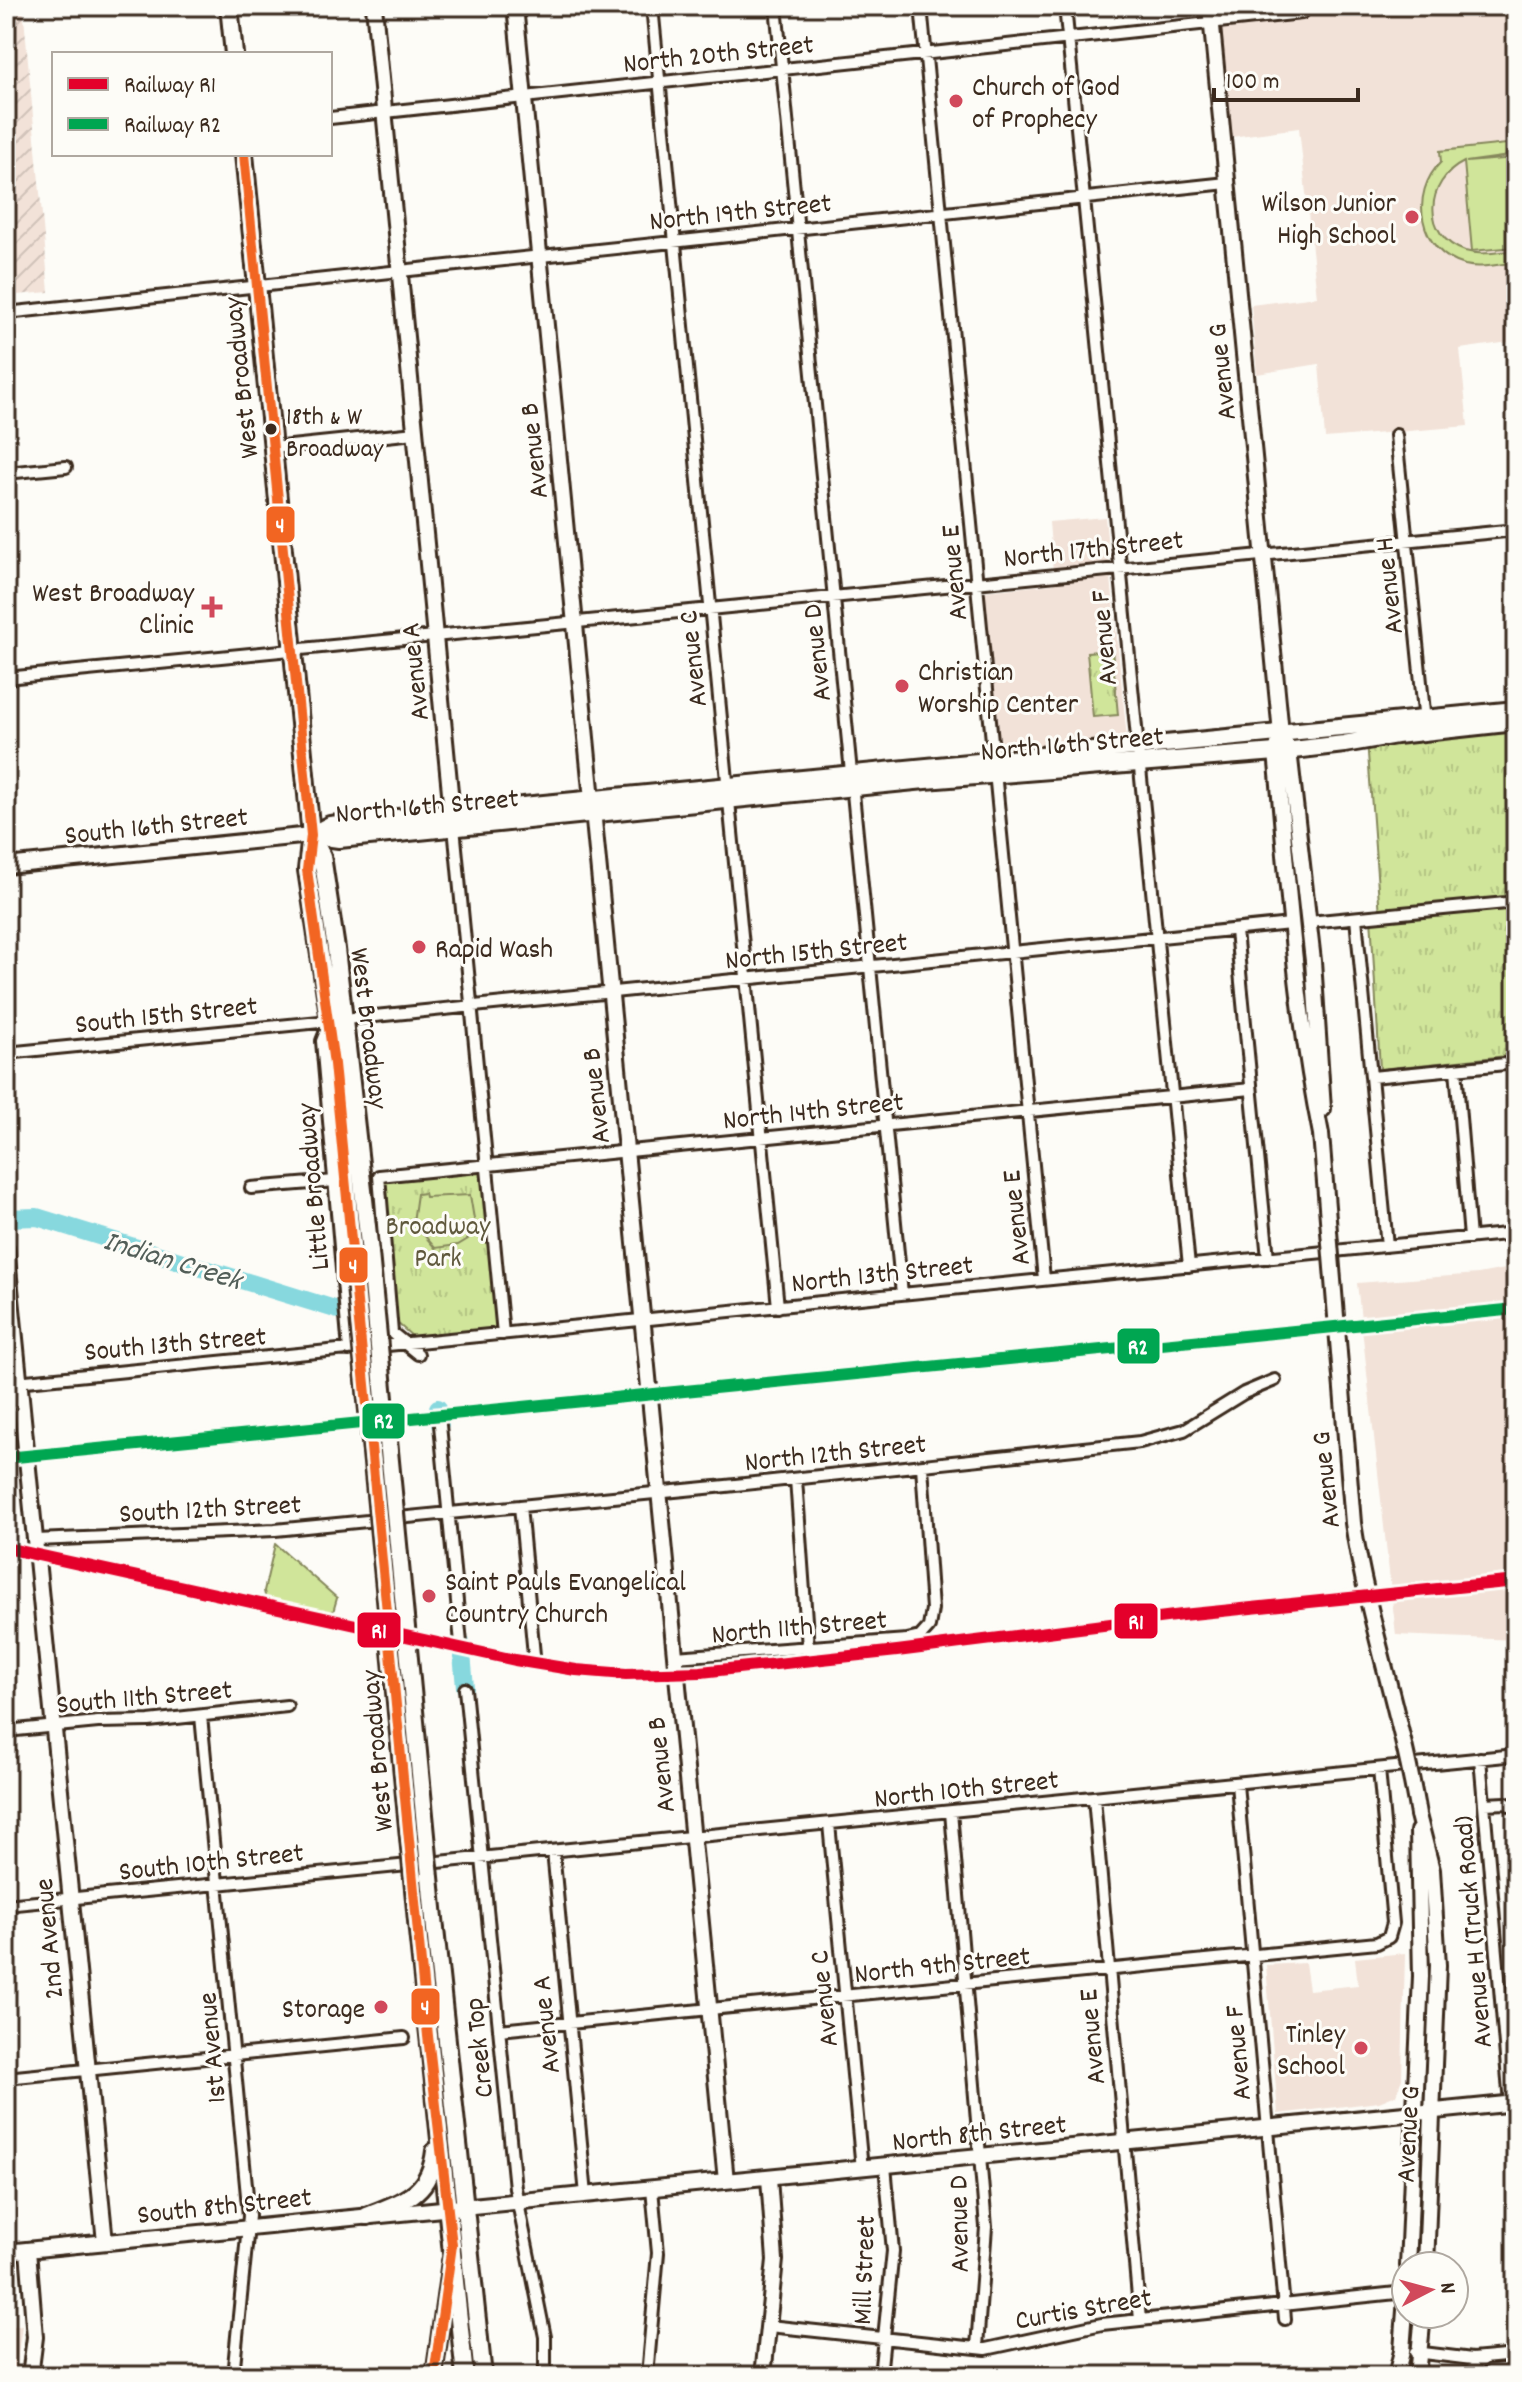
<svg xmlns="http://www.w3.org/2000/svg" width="1522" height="2382" viewBox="0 0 1522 2382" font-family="Dekko,sans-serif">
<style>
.built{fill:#f2e2d8}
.industrial{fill:url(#industrial-furrows)}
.park{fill:url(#park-tufts);stroke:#86885c;stroke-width:2}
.garden{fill:#d0e59a;stroke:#86885c;stroke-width:2}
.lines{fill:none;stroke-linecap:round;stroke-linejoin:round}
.river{stroke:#87d8de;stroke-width:18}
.street-casing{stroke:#3b2a1e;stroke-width:16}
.secondary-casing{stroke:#3b2a1e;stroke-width:20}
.primary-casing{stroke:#3b2a1e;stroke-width:22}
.street{stroke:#fdfcf7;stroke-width:10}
.secondary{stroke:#fdfcf7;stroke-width:14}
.primary{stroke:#fdfcf7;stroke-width:16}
.secondary-bridge-casing{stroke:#3b2a1e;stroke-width:20;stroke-linecap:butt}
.primary-bridge-casing{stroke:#3b2a1e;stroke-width:22;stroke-linecap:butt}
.secondary-bridge{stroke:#fdfcf7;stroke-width:14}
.primary-bridge{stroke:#fdfcf7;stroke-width:16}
.bus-1-casing{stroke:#fdfcf7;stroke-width:16}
.bus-1{stroke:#f26522;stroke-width:10}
.rail-1-casing{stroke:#fdfcf7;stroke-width:18}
.rail-2-casing{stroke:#fdfcf7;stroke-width:18}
.rail-1{stroke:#e4002b;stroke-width:12}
.rail-2{stroke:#00a651;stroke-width:12}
.poi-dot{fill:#d1495b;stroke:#fdfcf7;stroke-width:3}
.bus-dot{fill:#3b2a1e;stroke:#fdfcf7;stroke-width:3}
.labels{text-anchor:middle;stroke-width:6;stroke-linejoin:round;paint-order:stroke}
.bus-label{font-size:26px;fill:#3b2a1e;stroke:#fdfcf7;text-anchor:start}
.street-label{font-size:28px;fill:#3b2a1e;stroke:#fdfcf7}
.poi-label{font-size:28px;fill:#3b2a1e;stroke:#fdfcf7;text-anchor:start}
.park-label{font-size:28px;fill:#60593d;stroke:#fdfcf7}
.water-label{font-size:30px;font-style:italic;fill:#525e58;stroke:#fdfcf7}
.line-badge{stroke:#fdfcf7;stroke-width:3}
.badge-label{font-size:22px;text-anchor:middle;font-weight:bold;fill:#fff}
</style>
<defs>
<pattern id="industrial-furrows" width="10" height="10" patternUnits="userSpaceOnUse" patternTransform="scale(2)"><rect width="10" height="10" fill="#f2e2d8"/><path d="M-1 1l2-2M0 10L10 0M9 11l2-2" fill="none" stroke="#d0c2b9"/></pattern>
<pattern id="park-tufts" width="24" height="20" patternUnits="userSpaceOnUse" patternTransform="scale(2)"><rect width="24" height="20" fill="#d0e59a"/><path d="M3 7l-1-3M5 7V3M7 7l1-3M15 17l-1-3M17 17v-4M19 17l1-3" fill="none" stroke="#b4c584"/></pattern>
</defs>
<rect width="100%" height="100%" fill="#fdfcf7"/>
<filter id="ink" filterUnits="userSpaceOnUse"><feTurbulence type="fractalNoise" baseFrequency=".0125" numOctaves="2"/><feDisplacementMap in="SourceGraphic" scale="16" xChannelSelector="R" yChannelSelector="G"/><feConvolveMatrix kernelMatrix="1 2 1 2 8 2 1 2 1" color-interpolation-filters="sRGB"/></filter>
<g filter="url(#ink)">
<path class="built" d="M1286,6H1516V341L1460,349L1468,426L1325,438L1319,364L1257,374L1251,305L1317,297L1299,128L1231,137L1220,27L1288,21Z
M1105,517L1127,739L1001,752L985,591L1054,584L1049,522Z
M1516,1267V1640L1396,1635L1357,1283L1478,1274Z
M1405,1953L1402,2079L1396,2095L1379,2102L1278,2114L1266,1965L1305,1963L1309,1990L1358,1985L1355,1958Z
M22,2325L15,2376H6V2327Z"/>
<path class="industrial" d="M6,6H23L49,292L6,296Z"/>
<path class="park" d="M1112,650L1118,715L1093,717L1087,652Z
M1516,724V1055L1380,1069L1371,917L1380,915L1367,740Z
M481,1172L497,1329L413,1337L396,1322L381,1182Z"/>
<path class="garden" d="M1516,143V155L1466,162L1516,158V247L1472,251L1464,162C1425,181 1421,236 1465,251C1481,256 1499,252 1516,250V262C1500,264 1481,269 1465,265C1418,252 1409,193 1441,162L1440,151Z
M424,1193L425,1197L470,1195L475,1225L467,1226L468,1239L458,1245L435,1248L413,1222L417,1194Z
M275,1544L337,1598L333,1612L266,1600L264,1591Z"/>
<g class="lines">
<path class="river" d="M6,1218L37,1217L338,1310
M438,1408L440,1424
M461,1643L465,1687"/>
<g class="street-casing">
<path id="street" d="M652,6L778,1307
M776,6L902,1294
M921,6L1044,1279
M1065,6L1189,1266
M330,118L1302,13
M6,313L1227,183
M1396,435L1425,722
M272,448L415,433
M6,473L66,467
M6,678L1516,530
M454,827L503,1334
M1356,918L1387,1246
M1309,922L1516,902
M1236,931L1268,1258
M345,1019L1290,924
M6,1053L330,1021L322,1041L349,1350
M1456,1069L1470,1238
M1372,1077L1516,1063
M251,1188L335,1181
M418,1354L392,1333L379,1176L1251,1089
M6,1383L1516,1233
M440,1425L461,1643
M796,1479L808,1648
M520,1506L534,1655
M36,1540L275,1530L726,1486L1140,1442L1184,1430L1244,1393L1275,1380
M675,1657L907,1640L920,1637L929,1627L932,1609L922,1466
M465,1689L515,2188L545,2337V2376
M201,1716L249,2216L233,2376
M6,1731L98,1722L149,1721L287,1706
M1480,1758L1510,2103
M1237,1784L1285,2319
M1094,1798L1140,2320
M1484,1804L1506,1803L1516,1809
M951,1812L986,2227L977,2347
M829,1824L862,2169
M553,1851L586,2195
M6,1905L1516,1755
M499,2030L1377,1943L1389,1937L1393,1923L1379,1769
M6,2078L404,2038
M769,2326L986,2349L1102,2324L1406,2292
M1415,2352L1472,2359L1516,2355
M647,2376L658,2253L652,2189
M880,2376L893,2251L885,2166
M1464,2376L1484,2359"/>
</g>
<g class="secondary-casing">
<path id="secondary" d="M374,6L453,823
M515,6L726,2181
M1210,6L1281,733L1276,752C1288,880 1295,1007 1321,1134
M1284,741L1289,750L1313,961L1323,1109
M6,866L311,835
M6,1248L105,2242
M1418,1815L1432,1870L1438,1965L1426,2266
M28,2250L35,2337L30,2376
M6,2252L1516,2103
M1408,2266L1421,1976L1418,1831
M434,2376L450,2261
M763,2376L775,2260L769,2178
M1396,2376L1402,2351L1406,2297
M1417,2376L1423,2314"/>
</g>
<g class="primary-casing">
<path id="primary" d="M229,6L234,54
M244,154L311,835L307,870L330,1021L353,1255
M311,835L330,825L367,821L1516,710
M311,835L339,839L925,780L1276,752L1344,744L1396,735L1516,722
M311,835L322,856L336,949L370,1253
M435,1929L483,2376
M418,1931L465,2376
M367,2216C403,2201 430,2195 435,2151"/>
</g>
<use href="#street" class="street"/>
<use href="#secondary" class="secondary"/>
<use href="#primary" class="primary"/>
<g class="secondary-bridge-casing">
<path id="secondary-bridge" d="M1321,1134L1353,1523C1368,1622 1402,1716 1418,1815"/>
</g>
<g class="primary-bridge-casing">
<path id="primary-bridge" d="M370,1253L435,1929
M353,1255L418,1931"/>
</g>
<use href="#secondary-bridge" class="secondary-bridge"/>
<use href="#primary-bridge" class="primary-bridge"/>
<g class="bus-1-casing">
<path id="bus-1" d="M244,154L311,835L307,870L334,1064L428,2036L452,2245L434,2376"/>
</g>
<use href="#bus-1" class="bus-1"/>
<g class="rail-1-casing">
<path id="rail-1" d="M6,1548L515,1660L576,1670L626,1674L701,1672L897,1651L1182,1615L1516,1581"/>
</g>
<g class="rail-2-casing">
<path id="rail-2" d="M6,1458L1516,1309"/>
</g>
<use href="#rail-1" class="rail-1"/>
<use href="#rail-2" class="rail-2"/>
</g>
</g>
<g class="poi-dot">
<circle cx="956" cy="101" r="8"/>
<circle cx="1412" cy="217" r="8"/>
<path d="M208 595h8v8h8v8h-8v8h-8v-8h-8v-8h8z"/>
<circle cx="902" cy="686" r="8"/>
<circle cx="419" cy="947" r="8"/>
<circle cx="429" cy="1596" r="8"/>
<circle cx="381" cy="2007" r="8"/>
<circle cx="1361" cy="2048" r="8"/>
</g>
<circle class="bus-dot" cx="271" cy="429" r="7"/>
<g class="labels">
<g class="bus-label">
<text x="286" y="424">18th &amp; W<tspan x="286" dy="32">Broadway</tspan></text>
</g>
<g class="street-label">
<text transform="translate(718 52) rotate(-6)" y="10">North 20th Street</text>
<text transform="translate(740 210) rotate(-6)" y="10">North 19th Street</text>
<text transform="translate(1220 372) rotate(-96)" y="10">Avenue G</text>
<text transform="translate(239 378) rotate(-96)" y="10">West Broadway</text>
<text transform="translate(532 451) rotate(-96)" y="10">Avenue B</text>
<text transform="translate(1093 547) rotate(-6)" y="10">North 17th Street</text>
<text transform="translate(952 573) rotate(-95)" y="10">Avenue E</text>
<text transform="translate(1387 586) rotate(-96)" y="10">Avenue H</text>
<text transform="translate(1102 638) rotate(-95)" y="10">Avenue F</text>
<text transform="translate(815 653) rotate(-96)" y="10">Avenue D</text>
<text transform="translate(691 659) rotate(-96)" y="10">Avenue C</text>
<text transform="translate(413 672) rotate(-96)" y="10">Avenue A</text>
<text transform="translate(1072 742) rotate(-5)" y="10">North 16th Street</text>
<text transform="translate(427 804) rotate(-5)" y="10">North 16th Street</text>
<text transform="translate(156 824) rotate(-6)" y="10">South 16th Street</text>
<text transform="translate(816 949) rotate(-6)" y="10">North 15th Street</text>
<text transform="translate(166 1013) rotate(-6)" y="10">South 15th Street</text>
<text transform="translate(371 1028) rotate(83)" y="10">West Broadway</text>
<text transform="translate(594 1096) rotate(-96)" y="10">Avenue B</text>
<text transform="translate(813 1109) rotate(-6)" y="10">North 14th Street</text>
<text transform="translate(311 1187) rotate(-95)" y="10">Little Broadway</text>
<text transform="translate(1014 1218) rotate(-96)" y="10">Avenue E</text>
<text transform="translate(882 1272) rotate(-6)" y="10">North 13th Street</text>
<text transform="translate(175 1342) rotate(-5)" y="10">South 13th Street</text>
<text transform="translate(835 1451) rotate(-6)" y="10">North 12th Street</text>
<text transform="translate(1324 1480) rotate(-96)" y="10">Avenue G</text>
<text transform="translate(210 1507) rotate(-3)" y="10">South 12th Street</text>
<text transform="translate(799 1625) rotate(-5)" y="10">North 11th Street</text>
<text transform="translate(144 1695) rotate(-5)" y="10">South 11th Street</text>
<text transform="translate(375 1751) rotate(-95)" y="10">West Broadway</text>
<text transform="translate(659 1765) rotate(-96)" y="10">Avenue B</text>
<text transform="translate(966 1787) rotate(-6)" y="10">North 10th Street</text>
<text transform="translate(211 1860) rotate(-6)" y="10">South 10th Street</text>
<text transform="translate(1471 1932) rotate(-95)" y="10">Avenue H (Truck Road)</text>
<text transform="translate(47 1939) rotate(-95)" y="10">2nd Avenue</text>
<text transform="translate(942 1963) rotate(-6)" y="10">North 9th Street</text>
<text transform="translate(822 1999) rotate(-96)" y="10">Avenue C</text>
<text transform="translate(544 2025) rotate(-96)" y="10">Avenue A</text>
<text transform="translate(1090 2037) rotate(-95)" y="10">Avenue E</text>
<text transform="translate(210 2048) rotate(-95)" y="10">1st Avenue</text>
<text transform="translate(477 2048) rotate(-96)" y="10">Creek Top</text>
<text transform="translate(1236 2053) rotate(-95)" y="10">Avenue F</text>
<text transform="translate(979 2131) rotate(-6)" y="10">North 8th Street</text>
<text transform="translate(1406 2134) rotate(-87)" y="10">Avenue G</text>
<text transform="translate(224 2204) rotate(-6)" y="10">South 8th Street</text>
<text transform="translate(957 2224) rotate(-91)" y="10">Avenue D</text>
<text transform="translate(862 2270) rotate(-88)" y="10">Mill Street</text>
<text transform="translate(1083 2307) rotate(-10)" y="10">Curtis Street</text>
</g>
<g class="poi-label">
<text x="972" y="95">Church of God<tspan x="972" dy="32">of Prophecy</tspan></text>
<text x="1396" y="211" text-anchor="end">Wilson Junior<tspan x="1396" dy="32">High School</tspan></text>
<text x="194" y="601" text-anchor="end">West Broadway<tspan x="194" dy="32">Clinic</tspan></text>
<text x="918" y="680">Christian<tspan x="918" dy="32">Worship Center</tspan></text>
<text x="435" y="957">Rapid Wash</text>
<text x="445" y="1590">Saint Pauls Evangelical<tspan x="445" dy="32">Country Church</tspan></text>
<text x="365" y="2017" text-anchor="end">Storage</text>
<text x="1345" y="2042" text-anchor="end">Tinley<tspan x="1345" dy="32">School</tspan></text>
</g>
<g class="park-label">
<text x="438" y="1234">Broadway<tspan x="438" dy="32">Park</tspan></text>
</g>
<g class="water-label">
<text transform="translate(173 1259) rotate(17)" y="10">Indian Creek</text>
</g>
</g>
<g class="line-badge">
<rect x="265" y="505" width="31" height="39" rx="8" fill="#f26522"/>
<rect x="338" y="1246" width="31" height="38" rx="8" fill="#f26522"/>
<rect x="1116" y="1327" width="45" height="38" rx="8" fill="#00a651"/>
<rect x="361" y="1402" width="45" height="38" rx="8" fill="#00a651"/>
<rect x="1113" y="1602" width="46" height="38" rx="8" fill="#e4002b"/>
<rect x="356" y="1611" width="46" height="38" rx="8" fill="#e4002b"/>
<rect x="410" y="1987" width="31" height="39" rx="8" fill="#f26522"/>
</g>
<g class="badge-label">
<text x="280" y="532">4</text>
<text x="353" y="1273">4</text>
<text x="1138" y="1354">R2</text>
<text x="384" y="1428">R2</text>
<text x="1136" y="1629">R1</text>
<text x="379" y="1638">R1</text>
<text x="425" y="2014">4</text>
</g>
<rect width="1522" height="2382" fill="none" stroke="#fdfcf7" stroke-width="32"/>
<rect x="16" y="16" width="1490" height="2350" fill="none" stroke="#3b2a1e" stroke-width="3" filter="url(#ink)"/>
<rect x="52" y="52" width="280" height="104" fill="#fdfcf7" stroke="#afa8a0" stroke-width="2"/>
<rect x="68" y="78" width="40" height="12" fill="#e4002b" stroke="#afa8a0" stroke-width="2"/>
<text x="124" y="92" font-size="24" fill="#3b2a1e">Railway R1</text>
<rect x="68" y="118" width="40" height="12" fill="#00a651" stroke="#afa8a0" stroke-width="2"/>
<text x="124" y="132" font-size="24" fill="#3b2a1e">Railway R2</text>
<g transform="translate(1430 2290) rotate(84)"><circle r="38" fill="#fdfcf7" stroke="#afa8a0" stroke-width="2"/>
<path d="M0-6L14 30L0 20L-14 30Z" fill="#d1495b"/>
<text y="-12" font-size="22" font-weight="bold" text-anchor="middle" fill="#3b2a1e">N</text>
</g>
<path d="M1214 88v12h144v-12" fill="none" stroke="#3b2a1e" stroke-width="4"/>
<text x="1226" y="88" font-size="24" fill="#3b2a1e" stroke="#fdfcf7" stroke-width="6" paint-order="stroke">100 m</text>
</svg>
